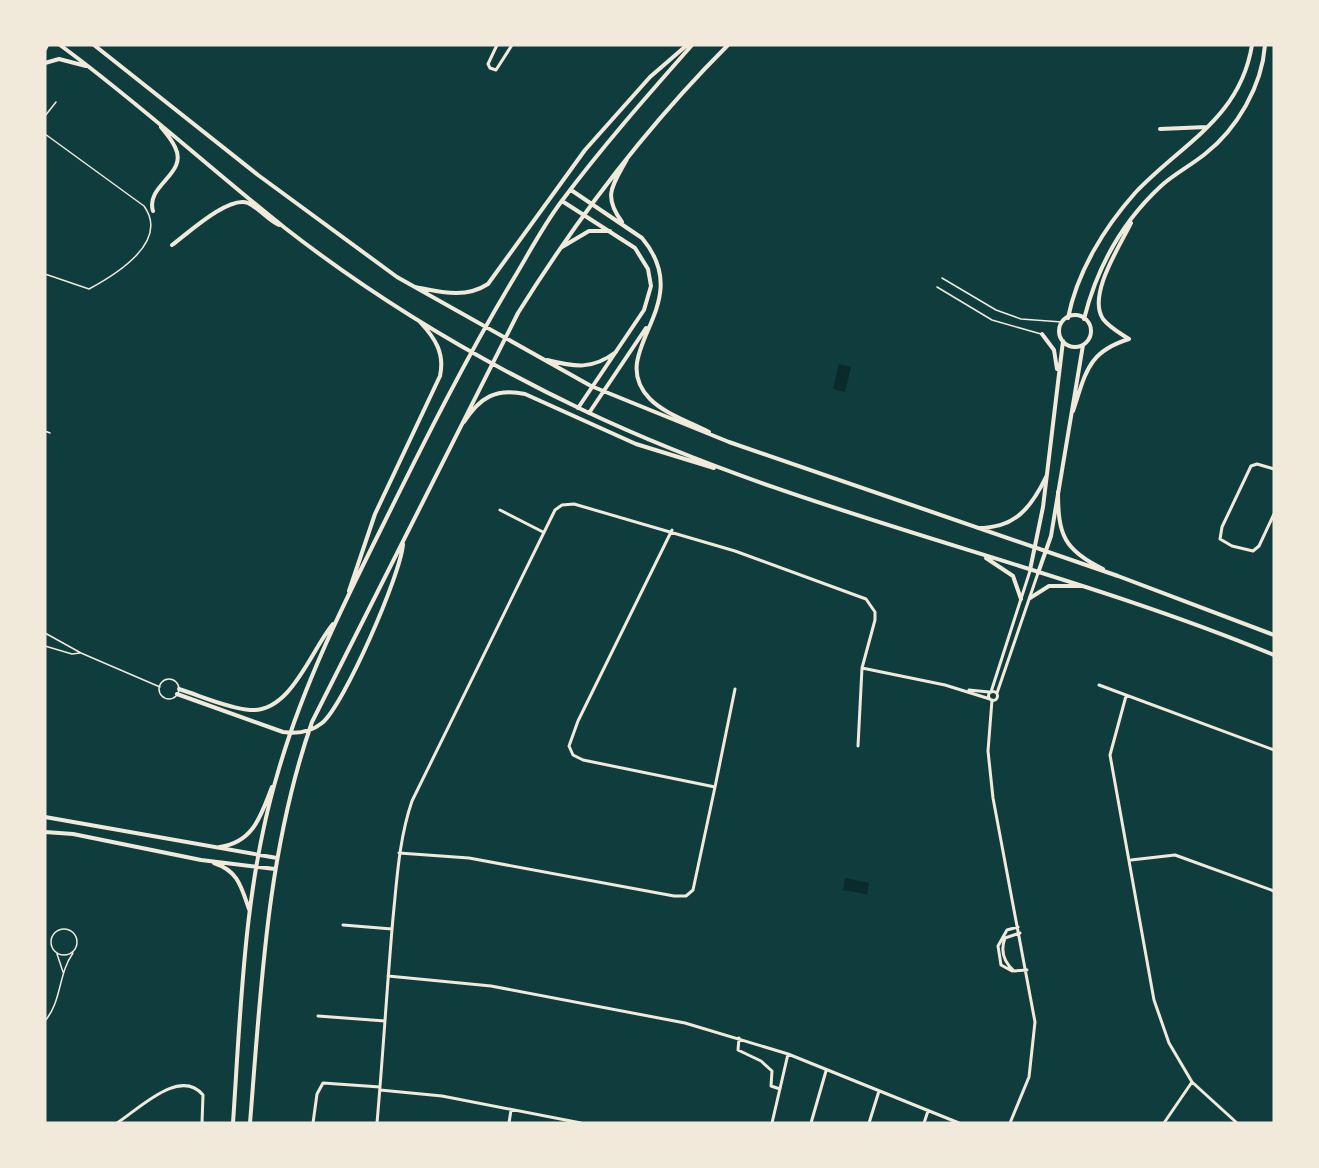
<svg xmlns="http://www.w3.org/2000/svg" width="1319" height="1168" viewBox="0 0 1319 1168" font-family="Rubik,sans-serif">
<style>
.water{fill:#0a2a2b}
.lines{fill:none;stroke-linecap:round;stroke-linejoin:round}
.service{stroke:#f1e9da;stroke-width:1.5}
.minor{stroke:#f1e9da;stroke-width:3}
.tertiary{stroke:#f1e9da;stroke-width:4}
.secondary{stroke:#f1e9da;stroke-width:4}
</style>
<rect width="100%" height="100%" fill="#0f3d3e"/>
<path class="water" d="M839,364L851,367L845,392L833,389Z
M845,878L869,883L867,894L843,890Z"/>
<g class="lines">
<path class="service" d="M45,116L56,102
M45,134L144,206C170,242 115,275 89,289L45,274
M942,278L996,310L1021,319L1062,322
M937,287L992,320L1041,334
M45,431L50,433
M45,633L81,653L160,687
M45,646L72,654L80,653
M159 689a10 10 0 1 1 20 0a10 10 0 1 1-20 0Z
M51 942a13 13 0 1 1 26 0a13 13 0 1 1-26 0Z
M57,954L63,972
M45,1021C62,1001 58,974 73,953"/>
<path class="minor" d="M497,45L488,64L490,68L496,70L512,45
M1274,469L1257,464L1251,466L1222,527L1220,539L1232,546L1253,551L1259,546L1274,514
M500,510L543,532
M862,668L945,685L990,699
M1099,685L1274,750
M969,690L989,692
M988.5 696a4.5 4.5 0 1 1 9 0a4.5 4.5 0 1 1-9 0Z
M991,692L1030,571
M997,693L1038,573
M1126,696L1110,755L1154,1000L1169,1043L1192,1082L1237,1123
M992,700L988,751L993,798L1035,1022L1029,1077L1010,1123
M715,787L735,689
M399,853L469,858L674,896H686L693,890L715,787L583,760L573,755L569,746L578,721L672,530
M1131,860L1175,855L1274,891
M343,925L392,929
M1020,933L1005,938C1000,951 1004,962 1014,971L1027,970
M1012,971L1001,965L998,946L1007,930L1018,927
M388,976L491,986L685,1023L788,1054L959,1123
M318,1016L385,1021
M739,1038L738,1050L761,1061L772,1071L771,1086L780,1089
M380,1090L442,1096L581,1123
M117,1123C139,1109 180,1067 203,1095L202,1123
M313,1123L317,1094L323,1083L380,1087
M377,1123C383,1055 387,986 393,918C397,879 399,839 412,801L555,510L562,505L574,504L735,551L866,599L875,612V620L862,668L858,746
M509,1123L511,1110
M772,1123L788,1054
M811,1123L826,1071
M869,1123L879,1091
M924,1123L928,1111
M1164,1123L1192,1082"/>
<path class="tertiary" d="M45,49L47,45
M1160,129L1207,127
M1059 331a16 16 0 1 1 32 0a16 16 0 1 1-32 0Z
M1068,318C1077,272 1104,228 1135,193C1181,144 1240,119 1252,45
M1084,319C1097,267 1121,223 1161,186C1174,174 1190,166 1205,154C1237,129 1262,86 1265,45
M1042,334L1054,350L1057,369
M1129,339C1120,333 1110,328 1103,319C1087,295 1120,246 1131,223
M1073,411C1086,373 1087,352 1129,339
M1030,570L1043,507L1063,341
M1038,573L1051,536L1083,345"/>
<path class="secondary" d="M60,45C138,102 209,168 285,228C376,299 480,361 585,411C806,516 1049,562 1274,655
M94,45L258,175L397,277L591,386L729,442L1118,576L1274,635
M45,63L59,59L86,66
M571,190L642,238C699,306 603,351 650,399C665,414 690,422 709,432
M562,201L635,248L648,269L651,286L644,310L578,408
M153,211C145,185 189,174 175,147C172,140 166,133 161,127
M622,222C602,195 613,185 627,159
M172,245C187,234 229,195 248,203C260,209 268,220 279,225
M562,247L589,231H610
M415,287C441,292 465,299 488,284L585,150L650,77L687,45
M547,360C575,367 592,370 616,352
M589,413L646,328
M464,422C480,397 496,388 525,394L636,444L714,468
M1058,492C1058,535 1064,550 1103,569
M978,528C1015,528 1031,508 1046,477
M986,558L1013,576L1021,599
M349,591L375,514L440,376C445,353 435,338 420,322
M1030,598L1049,586H1081
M179,689C201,696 227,708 250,710C291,713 311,650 333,624
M177,694L283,732C297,734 311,732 322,723C344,705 401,574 403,544
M45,817L277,858
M45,832L73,834L201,860L275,869
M220,847C254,842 261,815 272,787
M214,863C238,871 241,886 249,909
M233,1123C241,1005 244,885 278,772C303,685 344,603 384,523C425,440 466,358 514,278C529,253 543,226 561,202C602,147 647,96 692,45
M250,1123C261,988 267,851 312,722L518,313C578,217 647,126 728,45"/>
</g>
<rect width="1319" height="1168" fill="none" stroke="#f1e9da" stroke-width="93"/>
</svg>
